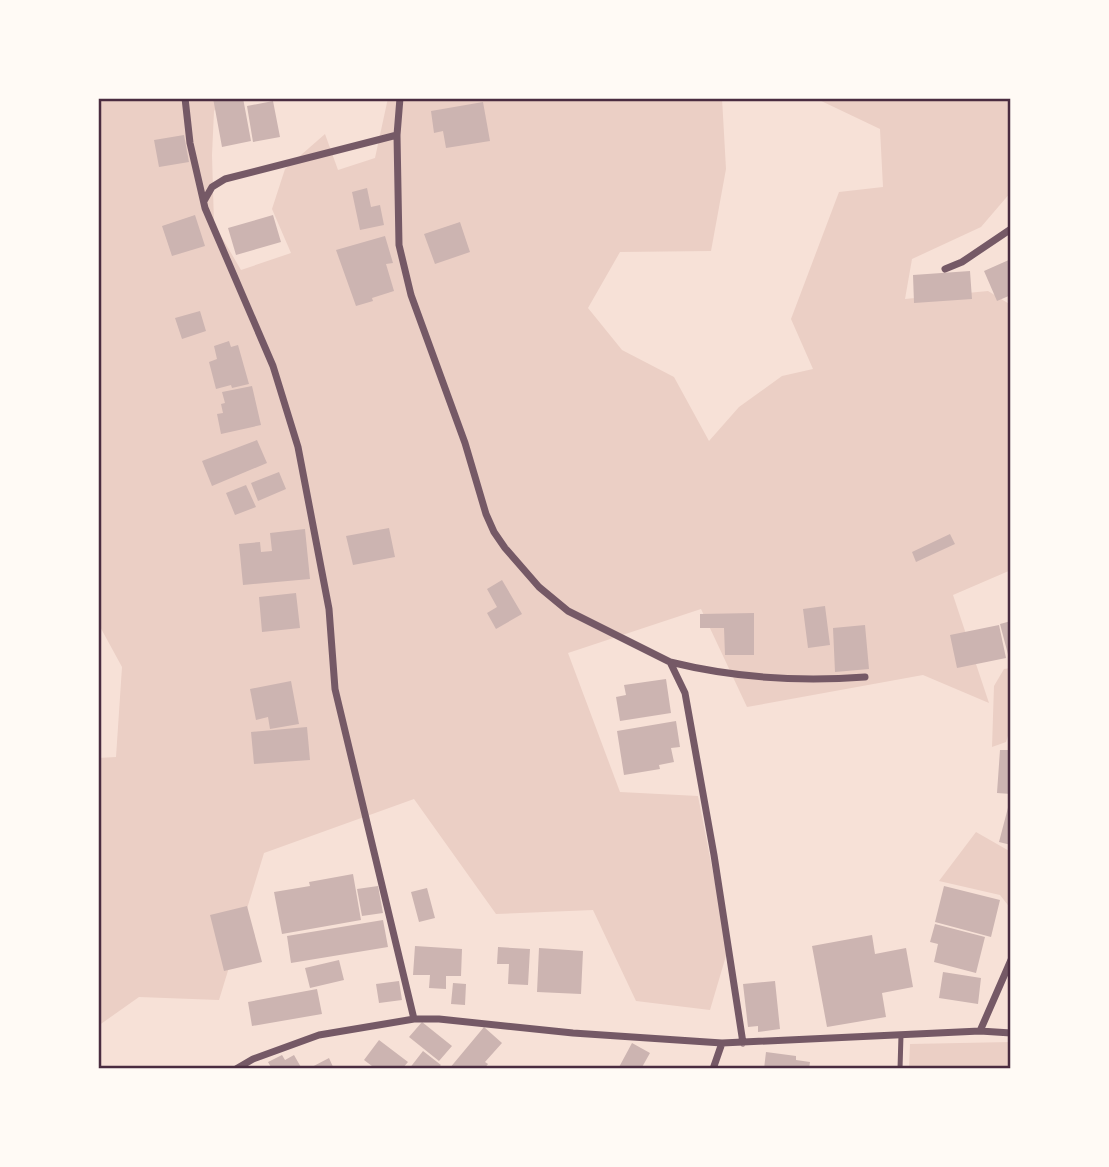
<svg xmlns="http://www.w3.org/2000/svg" width="1109" height="1167" viewBox="0 0 1109 1167" font-family="Figtree,sans-serif">
<style>
.green{fill:#ebcfc5}
.building{fill:#ccb4b1}
.lines{fill:none;stroke-linecap:round;stroke-linejoin:round}
.service{stroke:#755966;stroke-width:5}
.minor{stroke:#755966;stroke-width:7}
.neatline{fill:none;stroke:#4a2c40;stroke-width:2.5}
</style>
<rect width="100%" height="100%" fill="#f7e1d7"/>
<path class="green" d="M98,98H223L214,111L212,155L214,224L241,270L291,253L272,209L285,169L325,134L338,170L375,158L388,98H722L726,169L711,251L620,252L588,308L622,350L674,377L709,441L739,407L782,376L813,369L791,319L839,192L883,187L880,129L815,98H1011V192L981,227L912,259L905,299L988,291L1011,305V570L953,595L989,703L923,675L747,707L701,609L568,653L620,792L698,796L728,949L710,1010L636,1001L593,910L496,914L414,799L264,853L219,1000L139,997L98,1026V758L116,757L122,667L98,623Z
M1011,668V726L1006,742L992,747L994,686L1004,669Z
M976,832L1011,852V909L1000,895L939,881Z
M1011,1042V1069H909L910,1044Z"/>
<path class="building" d="M213,98H243L251,141L222,147Z
M273,101L280,137L253,142L247,106Z
M483,102L490,141L446,148L443,131L434,133L431,111Z
M184,135L189,162L159,167L154,140Z
M367,188L371,207L380,205L384,225L360,230L352,192Z
M195,215L205,246L172,256L162,226Z
M273,215L281,242L236,255L228,228Z
M460,222L470,252L435,264L424,234Z
M385,236L393,263L386,264L394,291L372,298L373,301L356,306L336,250Z
M1011,259V295L997,301L984,271Z
M970,271L972,299L914,303L913,275Z
M200,311L206,331L182,339L175,318Z
M229,341L231,347L238,345L249,384L232,388L231,385L216,389L209,362L217,359L214,346Z
M252,386L261,425L221,434L217,414L223,413L221,404L225,403L222,392Z
M257,440L267,463L212,486L202,461Z
M279,472L286,489L258,501L251,483Z
M246,485L256,507L235,515L226,493Z
M389,528L395,557L353,565L346,536Z
M305,529L310,579L243,585L239,544L260,542L261,552L272,551L270,533Z
M950,534L955,544L916,562L912,552Z
M502,580L522,614L496,629L487,613L497,607L487,589Z
M296,593L300,628L262,632L259,597Z
M825,606L830,645L808,648L803,609Z
M754,613V655H725L724,628H700V614Z
M1011,621V662H1010L1000,624Z
M865,625L869,669L835,672L833,628Z
M999,625L1006,658L957,668L950,635Z
M666,679L671,713L620,721L616,697L626,695L624,685Z
M291,681L299,724L270,729L268,717L256,720L250,689Z
M676,721L680,747L671,748L674,762L659,765L660,769L624,775L617,731Z
M307,727L310,760L254,764L251,732Z
M1000,750H1011V794L997,793Z
M1010,800H1011V845L999,842Z
M353,874L361,920L282,934L274,892L310,886L309,882Z
M378,886L383,913L362,916L357,889Z
M944,886L1000,900L991,937L935,922Z
M427,888L435,918L419,922L411,892Z
M247,906L262,962L224,971L210,915Z
M383,920L388,947L291,963L287,936Z
M935,924L985,937L976,973L934,962L938,944L930,942Z
M872,935L875,954L906,948L913,987L882,993L886,1017L827,1027L812,946Z
M415,946L462,949L461,976H446V989L429,988L430,975H413Z
M498,947L530,949L528,985L508,984L509,964H497Z
M539,948L583,951L581,994L537,992Z
M339,960L344,980L310,988L305,968Z
M943,972L981,978L978,1004L939,998Z
M399,981L402,1000L379,1003L376,984Z
M775,981L780,1029L758,1032V1026L748,1027L743,984Z
M453,983L466,984L465,1005L451,1004Z
M317,989L322,1014L252,1026L248,1002Z
M422,1022L452,1046L439,1061L409,1037Z
M484,1027L502,1043L485,1062L488,1064L484,1069H449Z
M379,1040L408,1062L402,1069H376L364,1060Z
M632,1043L650,1053L641,1069H618Z
M423,1051L441,1065L437,1069H409Z
M766,1052L796,1056V1060L810,1062L809,1069H764Z
M282,1055L285,1060L294,1055L302,1069H272L268,1062Z
M329,1058L334,1069H308Z"/>
<g class="lines">
<path class="service" d="M900,1069L901,1035"/>
<path class="minor" d="M185,98L190,143L205,208L273,366L298,447L329,609L335,689L414,1019
M400,98L397,135L399,245L411,295L465,443L486,514L494,532L505,548L539,587L568,611L670,662L685,693L714,855L743,1043
M204,201L212,187L225,179L397,135
M945,269L962,262L1011,229
M670,662C735,678 799,682 865,677
M980,1031L1011,960
M236,1069L253,1059L319,1035L414,1019H439L573,1033L722,1043L980,1031L1011,1033
M713,1069L722,1043"/>
</g>
<rect width="1109" height="1167" fill="none" stroke="#fffaf5" stroke-width="200"/>
<rect x="100" y="100" width="909" height="967" class="neatline"/>
</svg>
